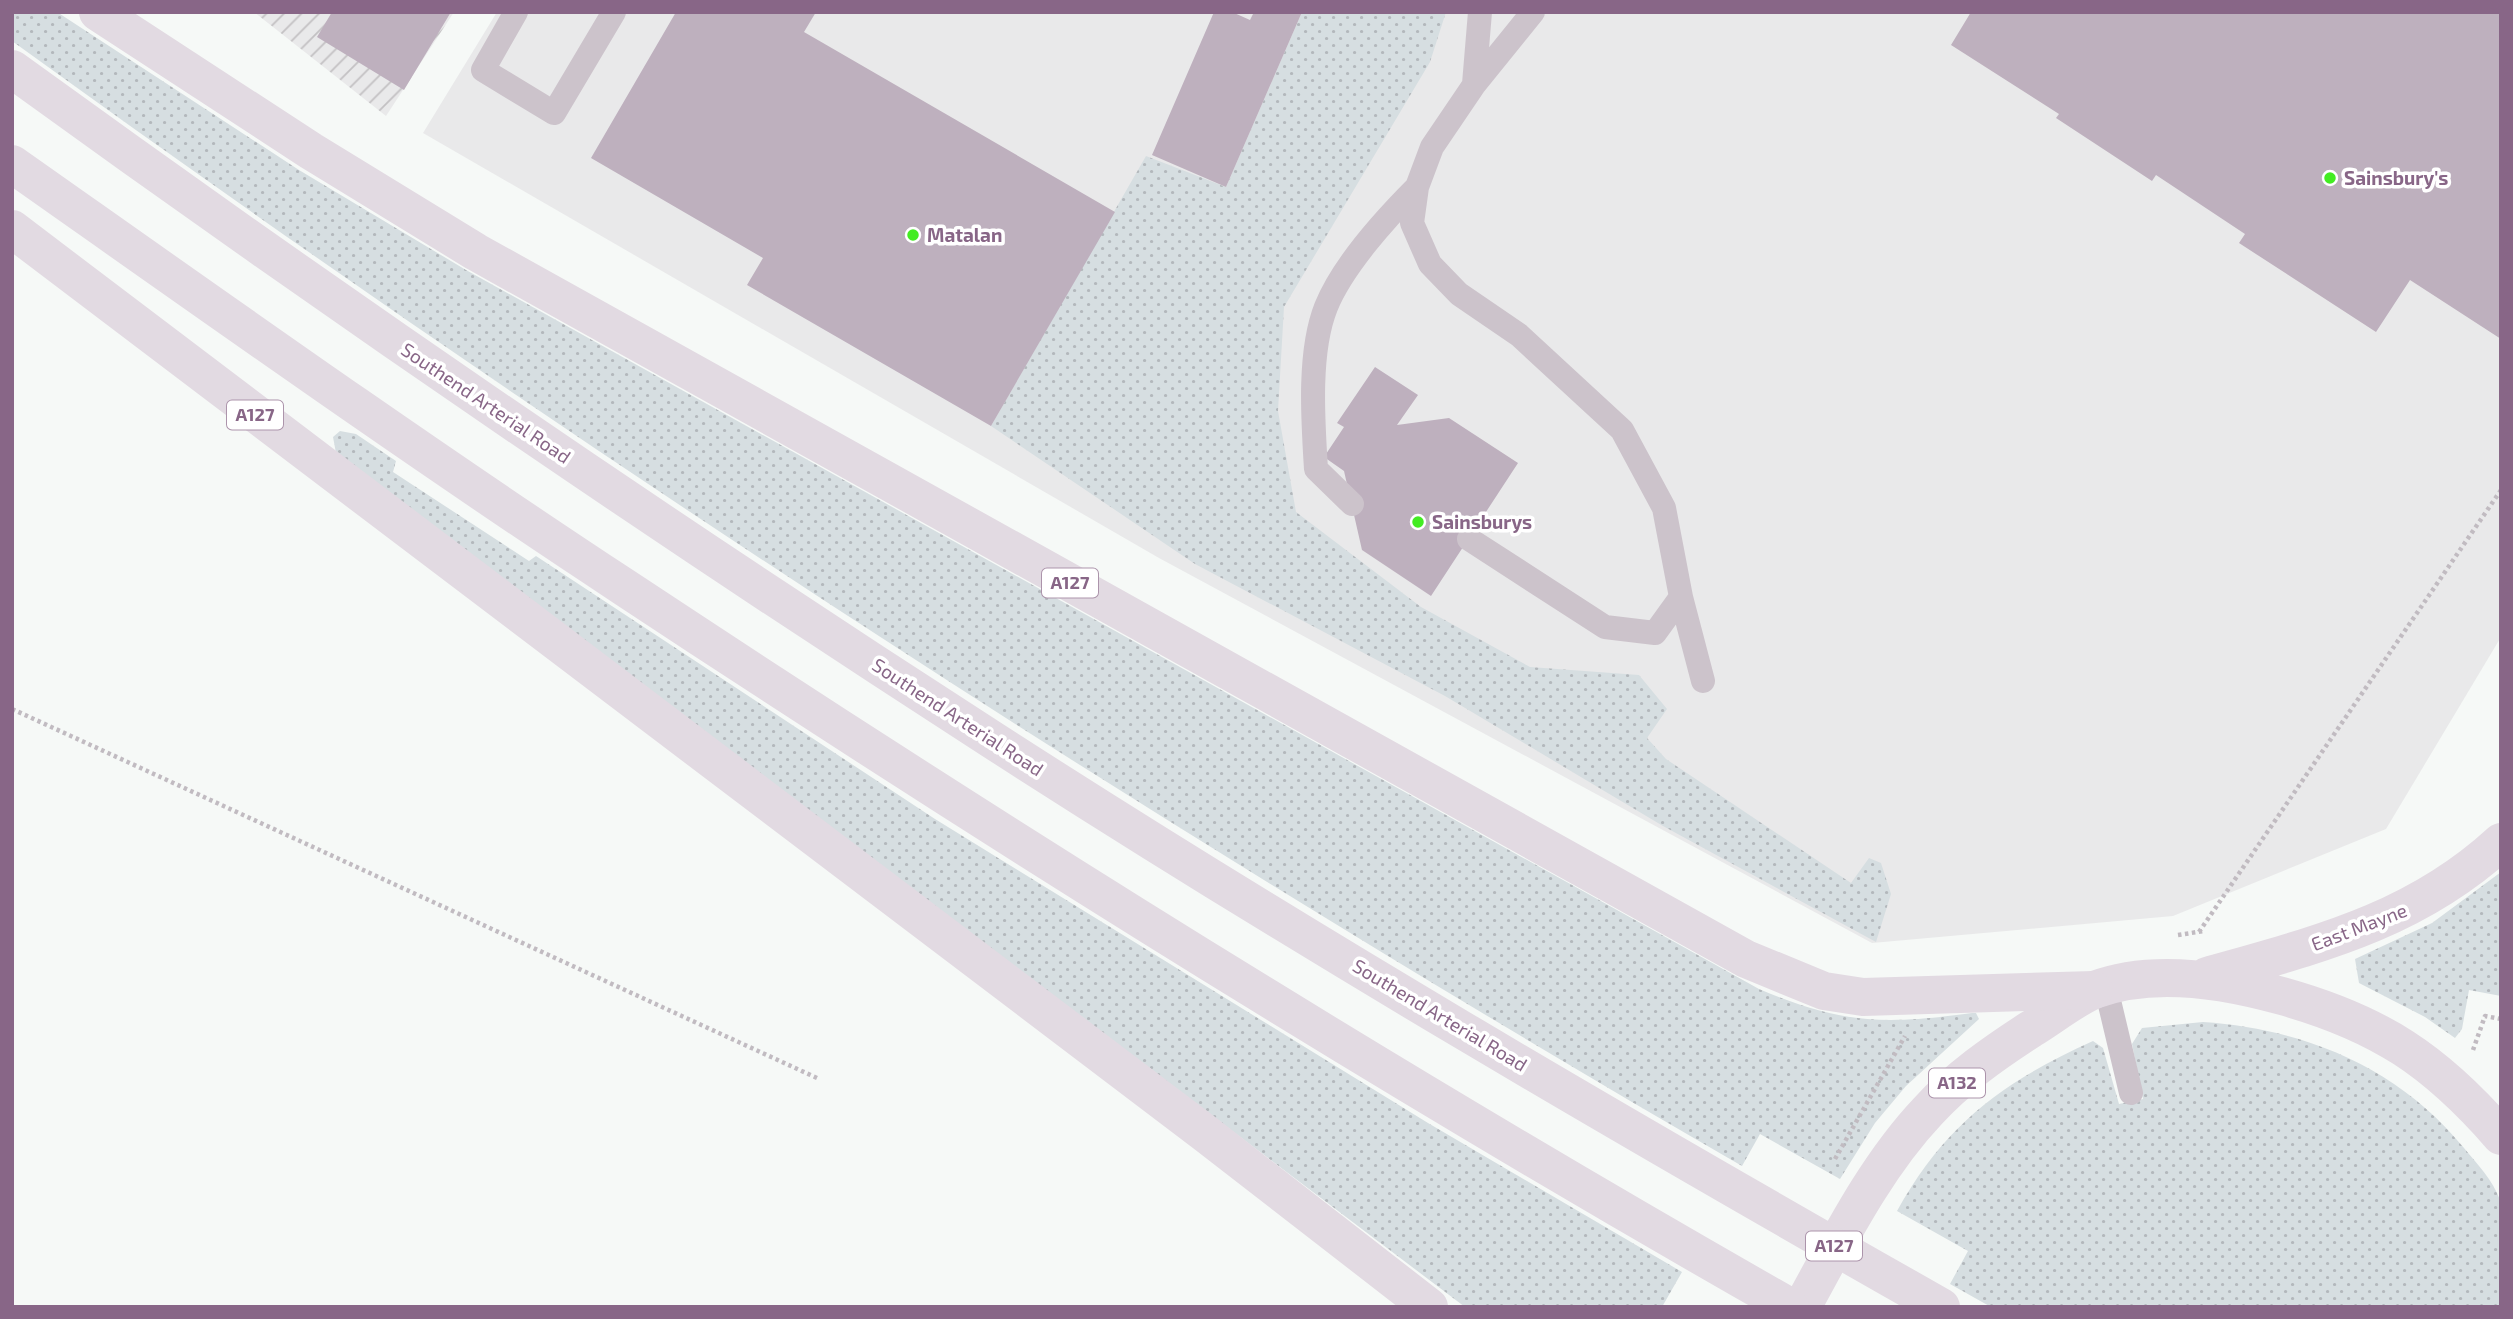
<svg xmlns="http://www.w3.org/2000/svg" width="2513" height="1319" viewBox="0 0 2513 1319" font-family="'Exo 2',sans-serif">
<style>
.built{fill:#e9e9ea}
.industrial{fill:url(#industrial-furrows)}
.green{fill:url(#green-dots)}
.building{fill:#beb0be}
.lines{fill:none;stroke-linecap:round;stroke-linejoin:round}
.path{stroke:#c1bbc1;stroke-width:4.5;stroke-dasharray:3.5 3.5;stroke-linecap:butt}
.service{stroke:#ccc3cb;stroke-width:24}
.primary{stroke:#e2dae2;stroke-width:38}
.trunk{stroke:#e2dae2;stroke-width:38}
.poi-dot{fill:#43ec22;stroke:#fff;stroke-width:2.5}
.labels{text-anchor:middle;stroke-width:7;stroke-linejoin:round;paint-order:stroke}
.shield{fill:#fff;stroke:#ac94ab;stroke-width:2}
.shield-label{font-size:18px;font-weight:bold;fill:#886687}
.poi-label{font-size:19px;font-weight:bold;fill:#886687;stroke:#fff;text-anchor:start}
.street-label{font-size:19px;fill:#886687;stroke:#fff}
</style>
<defs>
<pattern id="industrial-furrows" width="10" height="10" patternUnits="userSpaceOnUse" patternTransform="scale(1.75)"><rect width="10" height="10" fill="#e9e9ea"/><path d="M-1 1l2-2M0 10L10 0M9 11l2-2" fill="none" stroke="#c3c1c3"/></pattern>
<pattern id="green-dots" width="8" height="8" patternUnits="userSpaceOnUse" patternTransform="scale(1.75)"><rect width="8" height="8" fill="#d6dee1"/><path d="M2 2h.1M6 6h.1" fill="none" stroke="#b3b8bc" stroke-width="1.8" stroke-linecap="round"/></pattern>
</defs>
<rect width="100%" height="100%" fill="#f6f9f7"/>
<path class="built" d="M497,12H2501V637L2386,829L2173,916L1872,943L1159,558L423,133Z"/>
<path class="industrial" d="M254,12H454L386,116Z"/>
<path class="green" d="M12,12H57L299,170L466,270L1759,989C1841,1024 1884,1025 1972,1013H1976L1979,1019L1906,1086L1875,1123L1840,1179L1760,1134L1742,1166C1146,821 570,445 12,41Z
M1302,12H1446L1430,62L1284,307L1278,411L1296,512L1421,607L1530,667L1639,675L1667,709L1647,738L1666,759L1851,883L1869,858L1881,863L1891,894L1876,942L1663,826L1445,696L1195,564L991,426L1146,156L1226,187Z
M340,431L356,434L396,461L393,472L529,561L536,556L935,819L1428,1123L1682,1272L1662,1307H1465L336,453L333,437Z
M2501,872V996L2469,990L2462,1029L2455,1038L2425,1017L2359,983L2355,959L2432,923Z
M2203,1022C2305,1029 2398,1067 2464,1148C2477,1164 2493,1180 2500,1200C2505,1216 2501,1286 2501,1307H1991L1950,1284L1968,1251L1897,1211C1946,1123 2003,1082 2093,1041L2103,1048L2119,1104L2143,1099L2132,1044L2142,1028Z"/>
<path class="building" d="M332,12H451L404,90L317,37Z
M676,12H816L804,32L1115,212L991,426L747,285L763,258L591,158Z
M1214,12H1232L1250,20L1254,12H1302L1226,187L1152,155Z
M1971,12H2501V339L2410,280L2376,332L2239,243L2245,234L2156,175L2152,181L2056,118L2059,114L1951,45Z
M1375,367L1418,395L1397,425L1449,418L1518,463L1431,596L1362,550L1344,471L1324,457L1344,427L1337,423Z"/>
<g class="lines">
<path class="path" d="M12,709L817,1078
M2199,932L2501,490
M2178,935L2204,931
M2473,1050L2485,1016L2501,1019
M1835,1159L1905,1036"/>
<path class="service" d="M516,12L483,70L554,113L614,12
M1533,12L1474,85L1432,147L1417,187L1412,223L1430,264L1459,294L1519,335L1622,430L1664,508L1681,597L1703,681
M1474,84L1480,12
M1352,504L1316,469C1313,421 1308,352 1326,307C1342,267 1386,218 1417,187
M1469,539L1605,627L1655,633L1681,597
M2106,988L2131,1093"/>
<path class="primary" d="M2207,976C2316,945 2414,922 2501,842
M1802,1307C1839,1240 1875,1167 1928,1111C1958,1078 1994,1053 2031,1029C2051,1017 2073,999 2094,990C2152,968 2225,980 2282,996C2379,1023 2435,1060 2501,1136"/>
<path class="trunk" d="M98,12L311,151L476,252L1746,959L1824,991L1863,997L2094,990
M12,69C332,301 659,525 991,739C1301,939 1620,1125 1941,1307
M12,164C215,307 417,451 624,587C1005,839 1392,1081 1790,1307
M12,229L1206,1134L1429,1307"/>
</g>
<g class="poi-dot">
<circle cx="2330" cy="178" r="7"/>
<circle cx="913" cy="235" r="7"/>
<circle cx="1418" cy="522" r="7"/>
</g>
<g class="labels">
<g class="shield">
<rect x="227" y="400.5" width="56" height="29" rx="5"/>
<rect x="1042" y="568.5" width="56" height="29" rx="5"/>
<rect x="1929" y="1068.5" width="56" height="29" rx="5"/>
<rect x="1806" y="1231.5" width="56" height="29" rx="5"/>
</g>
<g class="shield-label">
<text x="255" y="421">A127</text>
<text x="1070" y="589">A127</text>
<text x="1957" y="1089">A132</text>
<text x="1834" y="1252">A127</text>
</g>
<g class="poi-label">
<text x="2344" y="185">Sainsbury's</text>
<text x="927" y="242">Matalan</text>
<text x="1432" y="529">Sainsburys</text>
</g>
<g class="street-label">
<text transform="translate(486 403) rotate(34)" y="7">Southend Arterial Road</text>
<text transform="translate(958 717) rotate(33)" y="7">Southend Arterial Road</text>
<text transform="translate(2359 927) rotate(-21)" y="7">East Mayne</text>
<text transform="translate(1440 1015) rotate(31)" y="7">Southend Arterial Road</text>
</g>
</g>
<rect width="2513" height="1319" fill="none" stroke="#886687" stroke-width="28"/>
</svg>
